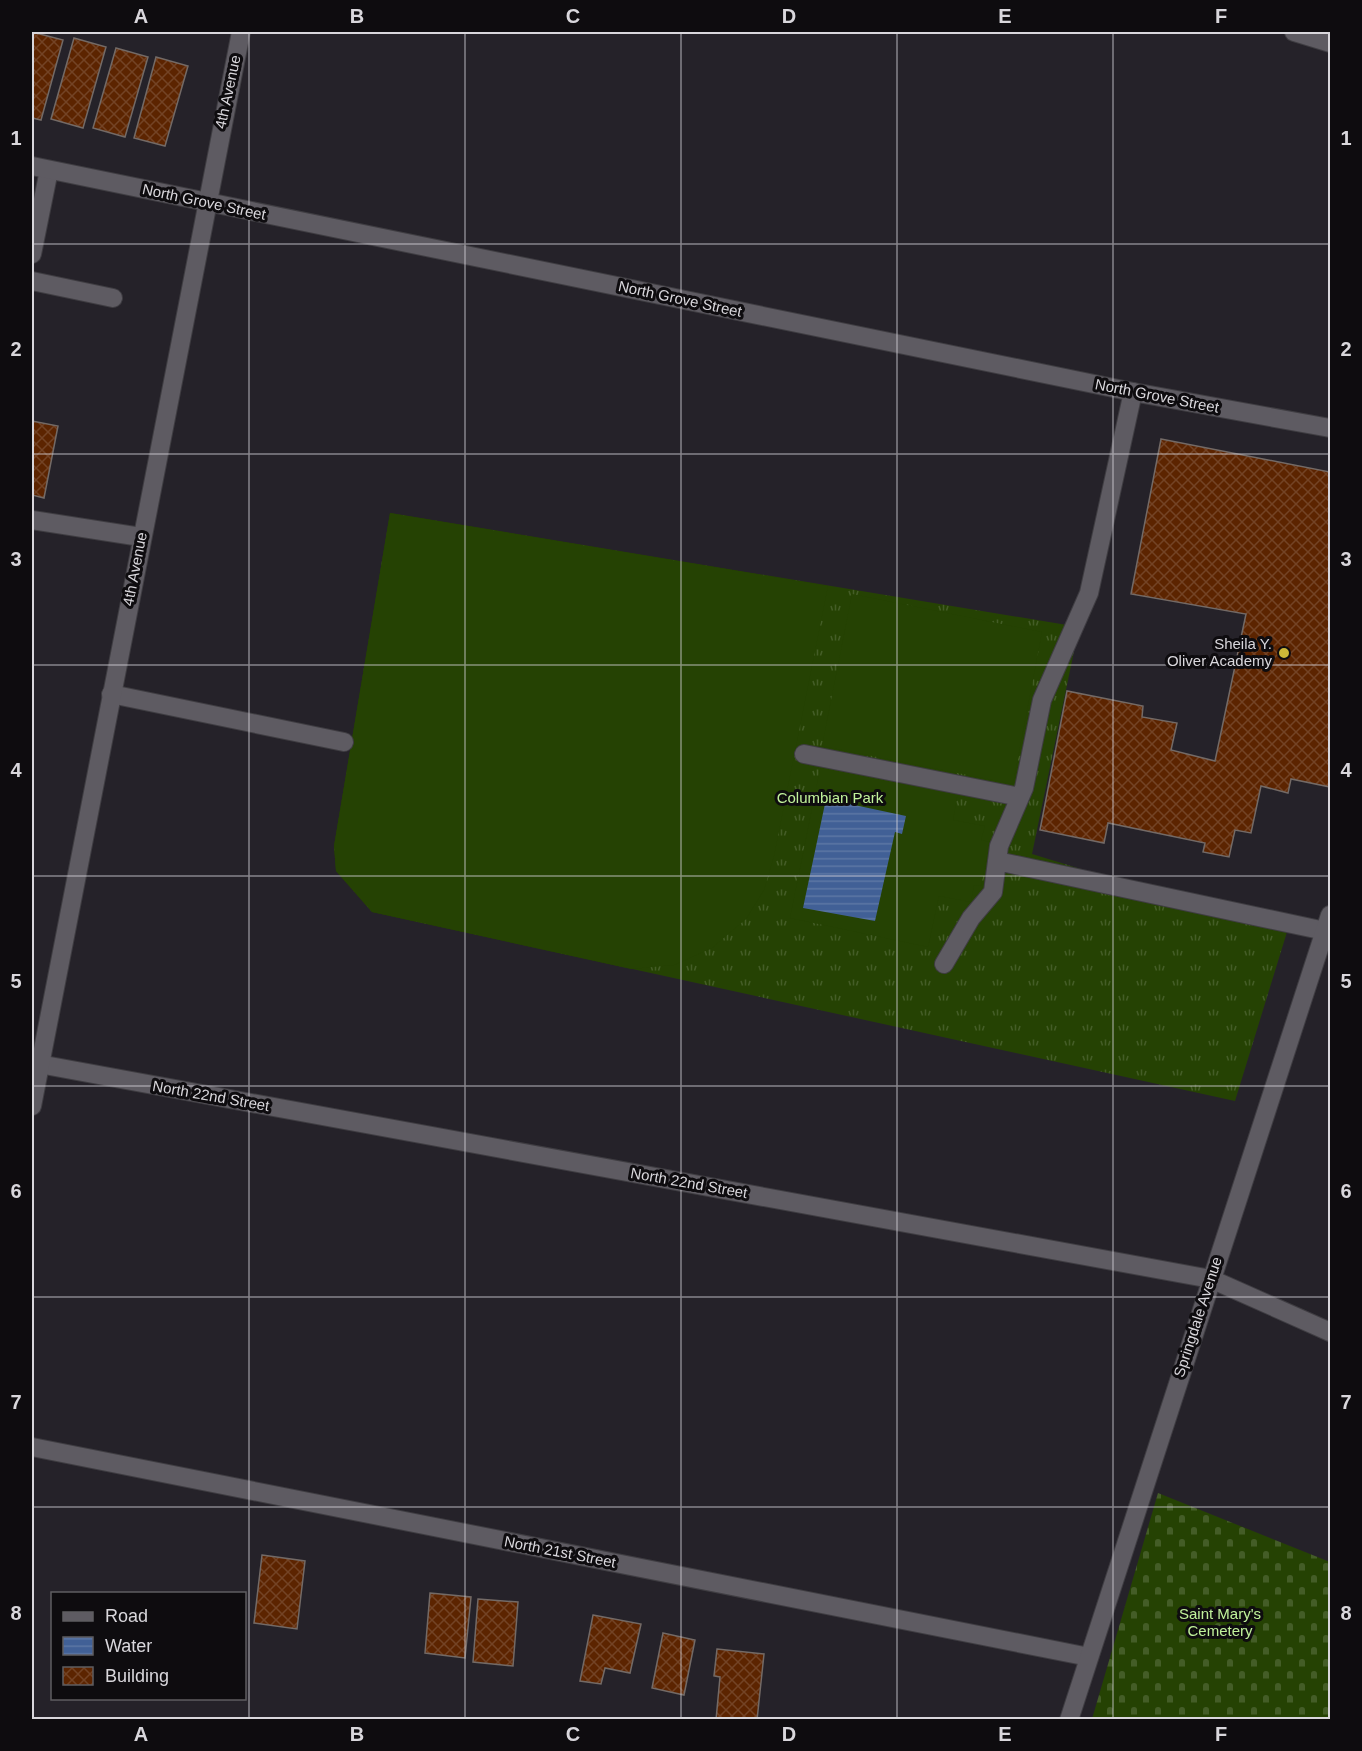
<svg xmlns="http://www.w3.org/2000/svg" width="1362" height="1751" viewBox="0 0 1362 1751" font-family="Helvetica,sans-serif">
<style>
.grass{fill:url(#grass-tufts)}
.cemetery{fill:url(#cemetery-stones)}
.pitch{fill:#254203}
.water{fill:url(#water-rules)}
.building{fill:url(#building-cross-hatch);stroke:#736a66;stroke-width:1.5}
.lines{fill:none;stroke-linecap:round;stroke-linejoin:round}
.lane-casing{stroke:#3f3d42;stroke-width:20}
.street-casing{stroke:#3f3d42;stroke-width:20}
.secondary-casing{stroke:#3f3d42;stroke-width:20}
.lane{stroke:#5e5b62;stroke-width:18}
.street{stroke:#5e5b62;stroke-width:18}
.secondary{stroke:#5e5b62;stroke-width:18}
.grid{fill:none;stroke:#d9d7dc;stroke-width:1.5;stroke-opacity:0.55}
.poi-dot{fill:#cdb938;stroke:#0e0c0f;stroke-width:2}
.labels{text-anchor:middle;stroke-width:6;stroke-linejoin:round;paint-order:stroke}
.street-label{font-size:15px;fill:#d9d7dc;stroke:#0e0c0f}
.poi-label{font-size:15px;fill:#d9d7dc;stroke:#0e0c0f;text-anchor:end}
.park-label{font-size:15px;fill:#c1f29b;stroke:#0e0c0f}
.neatline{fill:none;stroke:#d9d7dc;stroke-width:2}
.grid-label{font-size:20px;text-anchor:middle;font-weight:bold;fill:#d9d7dc}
</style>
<defs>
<pattern id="grass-tufts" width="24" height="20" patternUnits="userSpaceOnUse" patternTransform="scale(1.5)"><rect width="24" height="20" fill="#254203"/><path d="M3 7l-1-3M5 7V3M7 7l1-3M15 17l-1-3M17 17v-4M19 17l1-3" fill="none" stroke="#445d27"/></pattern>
<pattern id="cemetery-stones" width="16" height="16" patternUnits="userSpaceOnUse" patternTransform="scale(1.5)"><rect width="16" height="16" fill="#254203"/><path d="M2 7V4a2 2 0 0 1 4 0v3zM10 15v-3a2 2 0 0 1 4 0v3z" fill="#445d27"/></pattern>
<pattern id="water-rules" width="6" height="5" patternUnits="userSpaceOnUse" patternTransform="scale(1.5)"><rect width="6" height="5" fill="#416096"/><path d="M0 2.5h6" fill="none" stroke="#5c76a4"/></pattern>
<pattern id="building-cross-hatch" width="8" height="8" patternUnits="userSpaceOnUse" patternTransform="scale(1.5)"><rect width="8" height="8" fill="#5c2400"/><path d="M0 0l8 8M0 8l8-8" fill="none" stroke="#734325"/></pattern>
</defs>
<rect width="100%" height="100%" fill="#252229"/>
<path class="grass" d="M390,513L1079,627L1032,854L1287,932L1235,1101L372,912L336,871L334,846Z"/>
<path class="cemetery" d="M1158,1493L1330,1562V1719H1092Z"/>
<path class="pitch" d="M390,513L828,586L774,856L764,890L746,919L712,948L674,965L631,969L372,912L336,871L334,846Z
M852,594L1042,632L1013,784L822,746Z
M821,764L958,792L953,820L985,826L981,840L990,842L981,886L974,885L971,902L939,896L928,947L790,918Z"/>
<path class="water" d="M826,799L906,816L902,834L895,832L875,921L803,908Z"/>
<path class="building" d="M32,32L63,40L41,120L32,118Z
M74,38L106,47L83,128L51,119Z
M116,48L148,57L125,137L93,128Z
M156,57L188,66L165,146L134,138Z
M32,421L58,426L44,498L32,495Z
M1161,439L1330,472V787L1291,779L1288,793L1261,786L1251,833L1235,830L1229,857L1203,852L1205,843L1108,823L1104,843L1040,830L1067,691L1143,706L1142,717L1177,723L1171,750L1215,761L1246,614L1131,594Z
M262,1555L305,1561L297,1629L254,1623Z
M430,1593L471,1597L465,1658L425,1653Z
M478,1599L518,1602L513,1666L473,1662Z
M593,1615L641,1624L630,1673L605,1668L601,1684L580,1681Z
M663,1633L695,1640L684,1695L652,1688Z
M717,1649L764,1654L757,1720H716L720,1677L714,1676Z"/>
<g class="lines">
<g class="lane-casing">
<path id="lane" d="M32,254L49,170
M32,281L113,298
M32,520L141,537
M111,694L344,742
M804,754L1020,797
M997,861L1325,931
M944,964L971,918L993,892L999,846L1024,788L1042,700L1089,593L1133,392"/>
</g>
<g class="street-casing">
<path id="street" d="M1294,32L1330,43
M39,1064L1211,1279L1330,1332
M32,1447L1089,1657"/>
</g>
<g class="secondary-casing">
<path id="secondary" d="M32,166L1133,392L1330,428
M32,1106L241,32
M1069,1720L1330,915"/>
</g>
<use href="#lane" class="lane"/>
<use href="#street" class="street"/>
<use href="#secondary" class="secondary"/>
</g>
<path class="grid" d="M249,32V1720M465,32V1720M681,32V1720M897,32V1720M1113,32V1720M32,244H1330M32,454H1330M32,665H1330M32,876H1330M32,1086H1330M32,1297H1330M32,1507H1330"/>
<circle class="poi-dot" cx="1284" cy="653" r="6"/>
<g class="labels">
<g class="street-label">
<text transform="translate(228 92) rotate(-78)" y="5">4th Avenue</text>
<text transform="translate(204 202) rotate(12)" y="5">North Grove Street</text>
<text transform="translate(680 299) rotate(12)" y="5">North Grove Street</text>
<text transform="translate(1157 396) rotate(11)" y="5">North Grove Street</text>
<text transform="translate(135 569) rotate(-79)" y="5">4th Avenue</text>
<text transform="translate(211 1096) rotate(10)" y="5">North 22nd Street</text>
<text transform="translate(689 1183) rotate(10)" y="5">North 22nd Street</text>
<text transform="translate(1198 1317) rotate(-72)" y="5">Springdale Avenue</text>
<text transform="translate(560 1552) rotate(11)" y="5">North 21st Street</text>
</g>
<g class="poi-label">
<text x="1272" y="649">Sheila Y.<tspan x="1272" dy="17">Oliver Academy</tspan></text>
</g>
<g class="park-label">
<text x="830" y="803">Columbian Park</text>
<text x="1220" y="1619">Saint Mary's<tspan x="1220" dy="17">Cemetery</tspan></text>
</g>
</g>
<rect width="1362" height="1751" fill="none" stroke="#0e0c0f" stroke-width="66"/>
<rect x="51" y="1592" width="195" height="108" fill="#0e0c0f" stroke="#5f5d61" stroke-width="1.5"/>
<rect x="63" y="1612" width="30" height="9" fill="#5e5b62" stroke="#5f5d61" stroke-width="1.5"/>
<text x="105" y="1622" font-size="18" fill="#d9d7dc">Road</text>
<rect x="63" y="1637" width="30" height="18" fill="url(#water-rules)" stroke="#5f5d61" stroke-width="1.5"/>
<text x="105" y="1652" font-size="18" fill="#d9d7dc">Water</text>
<rect x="63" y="1667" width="30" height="18" fill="url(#building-cross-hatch)" stroke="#5f5d61" stroke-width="1.5"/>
<text x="105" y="1682" font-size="18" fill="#d9d7dc">Building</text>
<rect x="33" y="33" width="1296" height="1685" class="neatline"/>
<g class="grid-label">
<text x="141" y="23">A</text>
<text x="357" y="23">B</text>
<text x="573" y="23">C</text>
<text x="789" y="23">D</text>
<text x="1005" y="23">E</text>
<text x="1221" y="23">F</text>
<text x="16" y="145">1</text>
<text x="1346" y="145">1</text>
<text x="16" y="356">2</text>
<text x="1346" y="356">2</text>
<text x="16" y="566">3</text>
<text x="1346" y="566">3</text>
<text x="16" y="777">4</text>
<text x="1346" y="777">4</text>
<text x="16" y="988">5</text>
<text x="1346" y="988">5</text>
<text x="16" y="1198">6</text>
<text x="1346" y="1198">6</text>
<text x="16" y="1409">7</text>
<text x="1346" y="1409">7</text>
<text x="16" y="1620">8</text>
<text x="1346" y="1620">8</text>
<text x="141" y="1741">A</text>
<text x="357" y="1741">B</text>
<text x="573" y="1741">C</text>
<text x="789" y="1741">D</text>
<text x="1005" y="1741">E</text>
<text x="1221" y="1741">F</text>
</g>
</svg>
